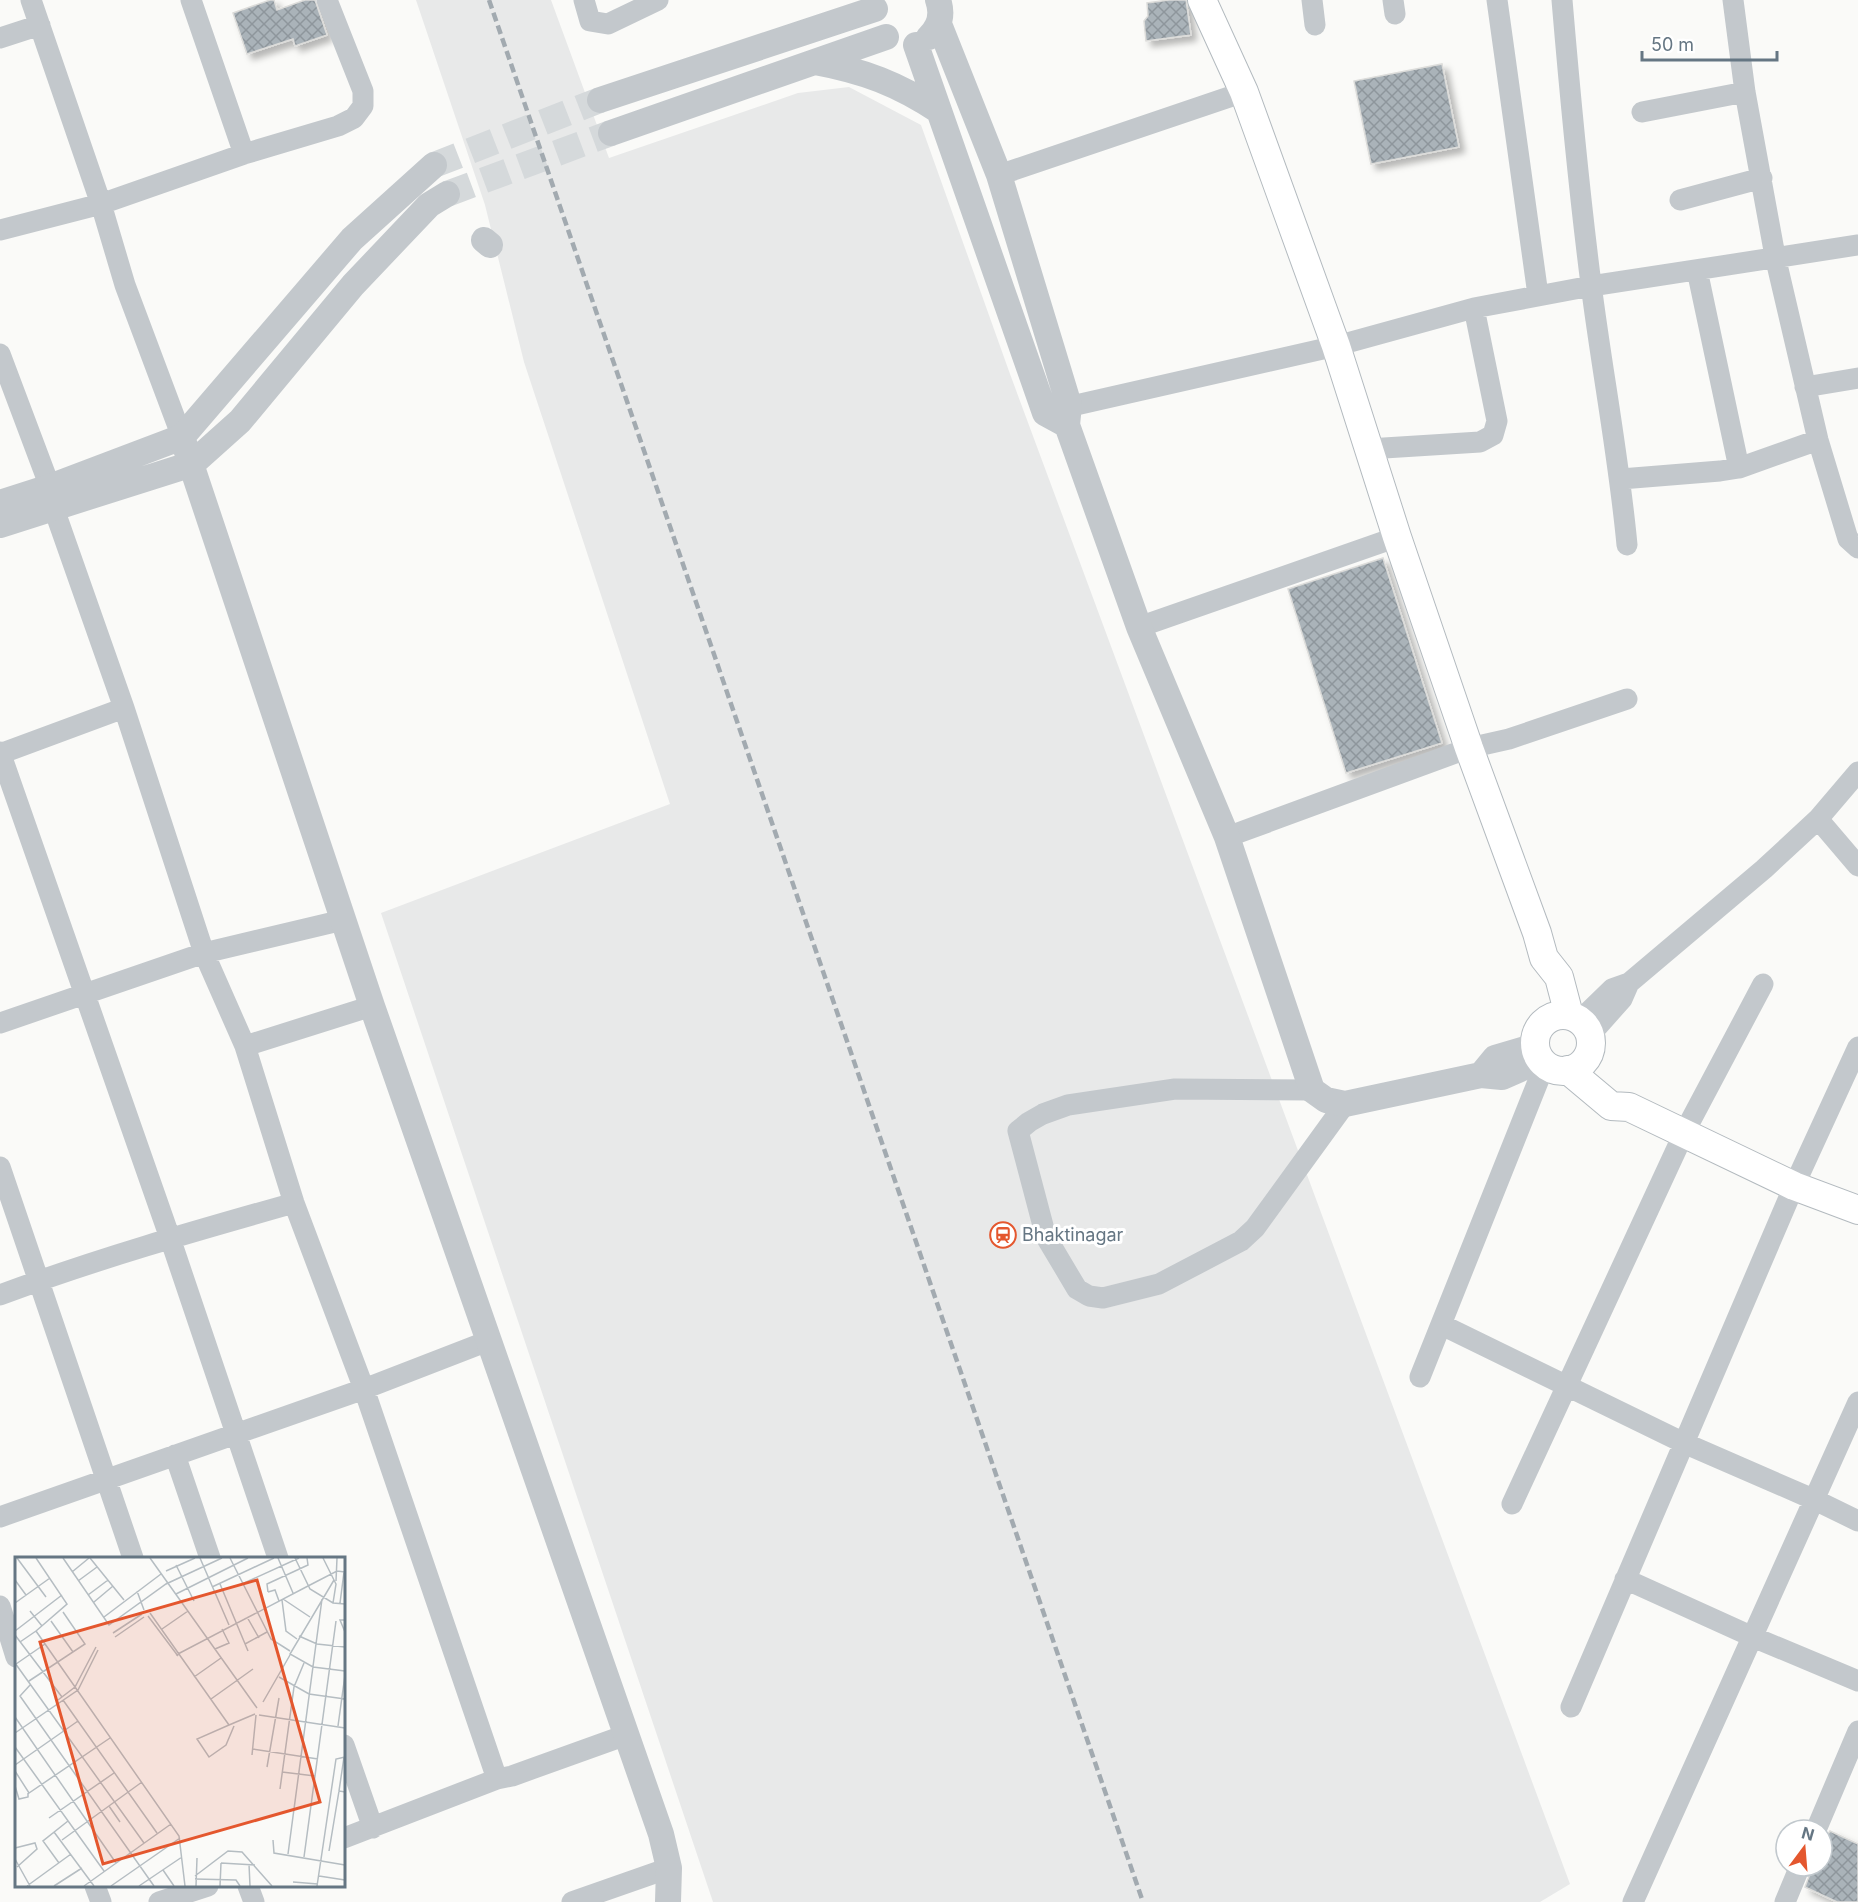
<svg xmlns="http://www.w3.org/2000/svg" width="1858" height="1902" viewBox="0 0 1858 1902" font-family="Inter,sans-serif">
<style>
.built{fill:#e8e9e9}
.building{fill:url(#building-cross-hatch);stroke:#dcdcda;stroke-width:1.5;filter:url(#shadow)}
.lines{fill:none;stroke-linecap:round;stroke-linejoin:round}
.tertiary-tunnel{stroke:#d5d9db;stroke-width:26;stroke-dasharray:26 13;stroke-linecap:butt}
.secondary-casing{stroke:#b3babf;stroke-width:30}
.minor{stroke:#c3c8cc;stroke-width:21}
.tertiary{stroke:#c3c8cc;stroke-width:26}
.secondary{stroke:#fff;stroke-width:28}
.rail{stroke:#a2aab0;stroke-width:4.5;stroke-dasharray:9 4.5;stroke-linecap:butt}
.labels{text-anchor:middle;stroke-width:6;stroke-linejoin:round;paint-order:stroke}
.poi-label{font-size:18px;fill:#657683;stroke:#fff;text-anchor:start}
.inset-road{fill:none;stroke:#b5bdc2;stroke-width:1.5}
.view{fill:#e4572e;fill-opacity:0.15;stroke:#e4572e;stroke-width:3}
.inset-edge{fill:none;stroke:#657683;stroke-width:3}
</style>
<defs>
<pattern id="building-cross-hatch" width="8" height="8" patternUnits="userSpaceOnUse" patternTransform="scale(1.5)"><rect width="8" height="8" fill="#aab3b9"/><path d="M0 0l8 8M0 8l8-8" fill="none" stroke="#8e969c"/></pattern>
<filter id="shadow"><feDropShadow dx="5.5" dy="5.5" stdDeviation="3" flood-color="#0004"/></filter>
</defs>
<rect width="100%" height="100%" fill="#fafaf8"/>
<path class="built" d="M416,0H551L609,158L798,93L849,87L921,125L1010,374L1570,1884L1540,1902H713L381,913L670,804L524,362L485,205Z"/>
<path class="building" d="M270,0H274L277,10L305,0H315L327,35L295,46L293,39L247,54L233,13Z
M1169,0H1186L1191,35L1146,41L1144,21L1148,16L1147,3Z
M1442,64L1459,147L1371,164L1354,81Z
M1383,558L1442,743L1346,773L1288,589Z
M1830,1831L1858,1844V1902H1837L1805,1887L1813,1866H1822V1843Z"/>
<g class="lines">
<path class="tertiary-tunnel" d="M434,165L600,100
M447,194L611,133"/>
<g class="secondary-casing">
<path id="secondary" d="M1202,0L1244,92L1336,346L1397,537L1469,748L1537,933L1544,958L1559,977L1569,1015
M1535 1043a28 28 0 1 1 56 0a28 28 0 1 1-56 0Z
M1568,1070L1611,1106L1629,1107L1794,1186L1858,1210"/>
</g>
<path class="minor" d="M31,0L101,204L125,285L182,437
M191,0L244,154
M584,0L590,21L608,24L658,0
M1312,0L1315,25
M1393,0L1395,14
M1497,0L1538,295
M1562,0C1570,95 1579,190 1591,284C1602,371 1619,458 1627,545
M1733,0L1745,92L1775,256L1818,440L1848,539L1858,548
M0,38L40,25
M1642,112L1745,92
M999,175L1244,92
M1680,200L1762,178
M0,230L101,204L244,154L338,126L354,118L363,106V91L327,0
M1697,270L1739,468
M0,354L50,487
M1805,387L1858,378
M1054,410L1336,346L1474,308L1591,286L1858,245
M1368,449L1480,442L1493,435L1497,421L1474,308
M1621,479L1720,471L1739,468L1818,440
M54,509L124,708L204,953L245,1046L294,1203L364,1389L497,1779
M1139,627L1397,537
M0,752L170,1238L278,1558
M0,754L124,708
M1818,819L1858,866
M1227,837L1469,748L1509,739L1627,699
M1629,983L1764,869L1818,819L1858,772
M1580,1020L1612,989L1629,983L1622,999L1590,1035
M0,1023L204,953L343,920
M245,1046L372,1006
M1312,1090L1175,1089L1068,1105L1043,1114L1029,1122L1018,1131L1046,1237L1077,1289L1089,1296L1103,1298L1159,1284L1241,1241L1255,1228L1345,1104
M0,1167L133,1558
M0,1295C96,1259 195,1231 294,1203
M1442,1325L1684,1443L1815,1500L1858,1521
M1420,1377L1545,1064
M175,1455L210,1558
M1512,1504L1684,1133L1763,984
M0,1517L364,1389L488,1341
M1625,1579L1753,1637L1858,1681
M0,1606L16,1657
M1571,1707L1794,1186L1858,1047
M344,1745L373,1828
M1816,1830L1858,1731
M344,1838L497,1779L512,1776L626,1735
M95,1886L101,1902
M248,1886L254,1902
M159,1902L208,1886
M572,1902L669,1868
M1633,1902L1858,1402
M1785,1902L1800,1866"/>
<path class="tertiary" d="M939,24L999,175L1069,405L1067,425L1139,627L1227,837L1312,1090L1326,1100L1345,1104L1481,1075L1502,1077L1541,1060
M929,37C940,27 943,14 938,0
M916,45L1045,413L1067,425
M815,62C864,71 898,84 939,111
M600,100L875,9
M611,133L886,37
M484,240L490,245
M182,437L372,1006L661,1834L669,1868L668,1902
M0,503L50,487L182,437L352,239L434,165
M0,525L192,464L240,421L353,285L429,205L447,194
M1481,1075L1495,1058L1535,1046"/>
<use href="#secondary" class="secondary"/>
<path class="rail" d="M489,0L1143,1902"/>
</g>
<defs>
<g id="station-ring" transform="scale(1.35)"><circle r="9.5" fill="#fff" stroke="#e4572e" stroke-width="1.5"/><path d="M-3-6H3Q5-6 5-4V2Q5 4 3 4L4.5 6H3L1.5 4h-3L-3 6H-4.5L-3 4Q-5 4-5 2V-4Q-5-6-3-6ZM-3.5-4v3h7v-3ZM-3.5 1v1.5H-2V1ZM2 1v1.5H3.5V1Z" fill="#e4572e"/></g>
</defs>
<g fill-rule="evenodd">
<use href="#station-ring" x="1003" y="1235"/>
</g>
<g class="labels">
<g class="poi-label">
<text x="1022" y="1241">Bhaktinagar</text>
</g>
</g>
<g transform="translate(15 1557)">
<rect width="330" height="330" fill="#fafaf8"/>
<path class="inset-road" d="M2,1L31,40M21,1L52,47L21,74L164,279L170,329M48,1L94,68L151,27L207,1M75,1L109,43M135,1L242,151M185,1L214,68M215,1L256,82L275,94M263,1L278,36M280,1L295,32L318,46L330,47M308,1L321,27L318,46M161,8L179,44M151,14L180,1M57,15L74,1M0,23L11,38M319,23L275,97L298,110L330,114M63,24L82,10M321,24L322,1M205,27L233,94M227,27L284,1M197,30L259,1M122,34L129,53M253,35L252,27L293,8L292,1M253,35L260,33L264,44M161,37L233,1M73,38L93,23M268,42L295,60M267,43L271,74L282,82M79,45L98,29M0,46L35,21M325,46L329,15M15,54L27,69M135,56L214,168L240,157M133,59L163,99M89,60L146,17M232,60L244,81M330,63H325L330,75M36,64L58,95M147,72L173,54M0,74L47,38M98,76L127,57M0,78L47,140M284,79L302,87L330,90M100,80L129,60M5,85L21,74M230,87L252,75M200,92L214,86L207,72M161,98L293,29L322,14L330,15M0,106L129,286M1,107L30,87M179,120L206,101M264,120L294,137L330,142M14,124L70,87L48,55M16,127L5,139L139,329M196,142L238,112M43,143L60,130L81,90M48,143L142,276M248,145L275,98M244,158L330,171M0,160L101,306M214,168L182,182L194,200L211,188L219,169M323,169L330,118M0,176L63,133L83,93M0,190L89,314M238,192L303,202M237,198L241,158M329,200L324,234L330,235M0,208L63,164M252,210L264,141M0,214L14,236L95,181M267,215L300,219M0,229L4,242L13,240V236M265,232L279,130L289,106M94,249L105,265M34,261L99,216M39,275L79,329M47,283L127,225M258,283L259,296L330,308M0,291L20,286L22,292L2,310M314,294L324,234M273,297L307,42M289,300L321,64M0,302L15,329M44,306L28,284L53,264M206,306L240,308M234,307L235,329M148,313L159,329M180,319L213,294L227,295L257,329M304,319L330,323M180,322L221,323L225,329M278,325L303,327M12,329L56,297M39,329L67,311M69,329L156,267M96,329L165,281M124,329L167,300M181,329L182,301M205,329L206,306M302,329L321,202L330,200"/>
<path class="view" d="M242,23L305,245L88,307L25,85Z"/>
<rect width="330" height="330" class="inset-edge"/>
</g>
<g transform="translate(1804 1848) rotate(16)"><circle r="28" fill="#ffffff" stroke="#c1c8cd" stroke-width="1.5"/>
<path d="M0-4.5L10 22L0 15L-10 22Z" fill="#e4572e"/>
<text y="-9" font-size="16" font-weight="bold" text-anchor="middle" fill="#657683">N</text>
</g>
<path d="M1642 51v9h135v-9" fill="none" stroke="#657683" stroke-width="3"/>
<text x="1651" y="51" font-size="18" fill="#657683" stroke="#ffffff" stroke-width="4.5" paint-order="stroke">50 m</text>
</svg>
